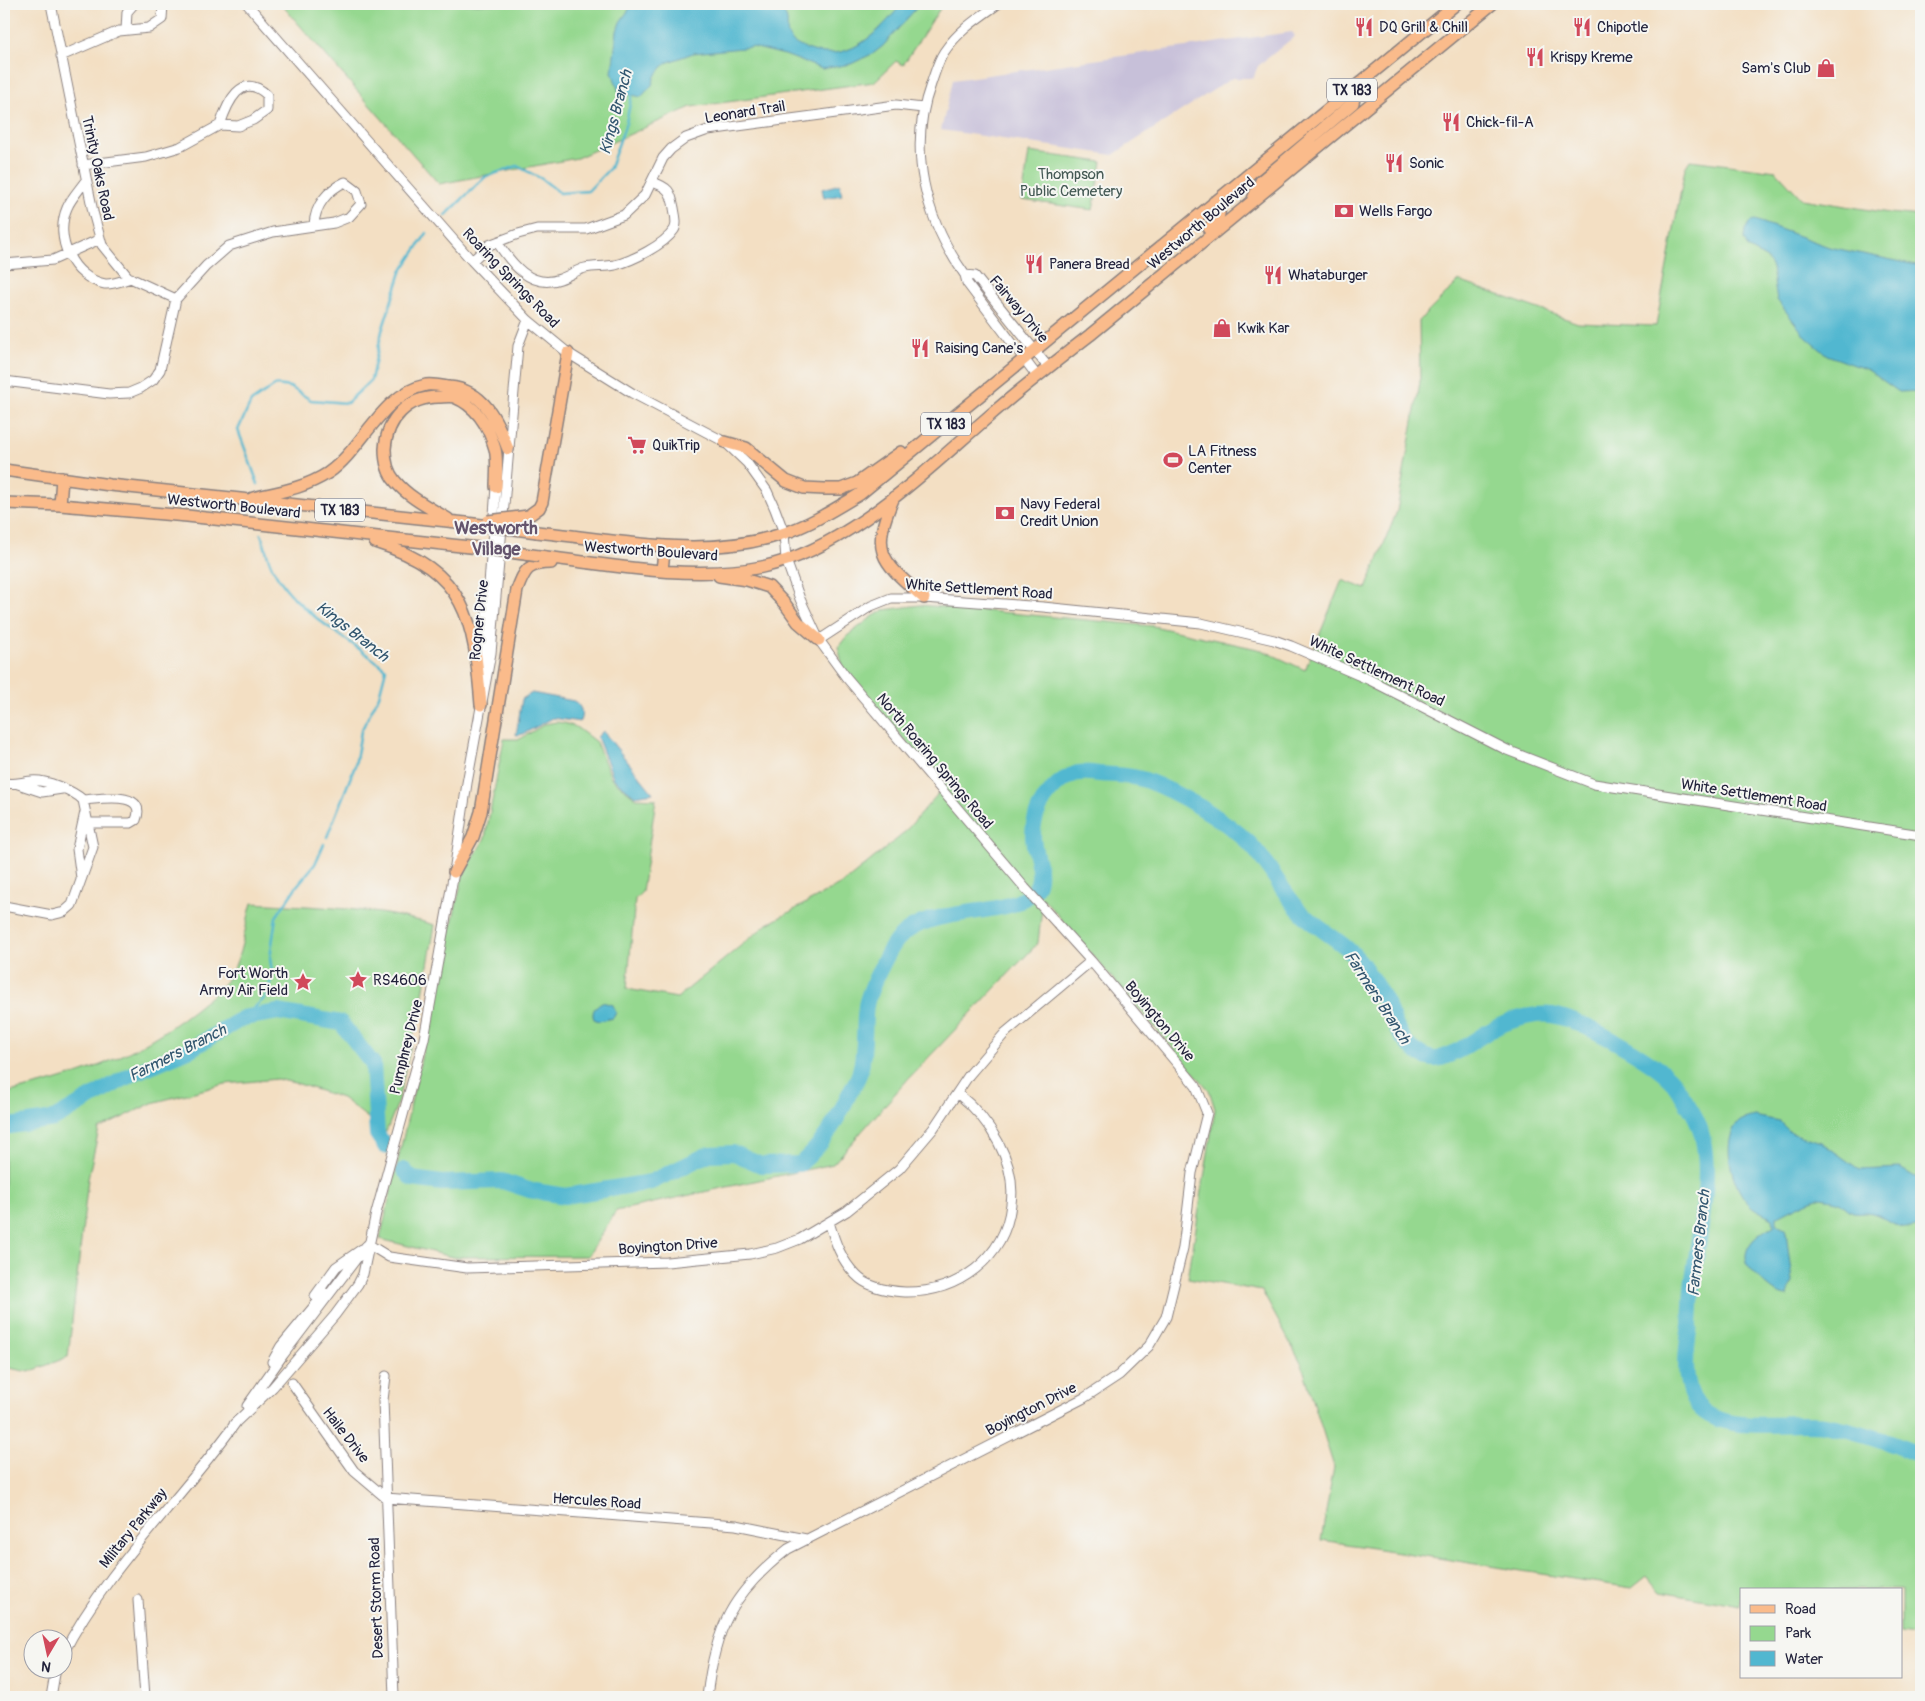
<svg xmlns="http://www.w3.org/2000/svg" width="1925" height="1701" viewBox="0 0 1925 1701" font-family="Pangolin,sans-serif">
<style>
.industrial{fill:#c7c0d9}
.green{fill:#95d88f;stroke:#5c7d65}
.water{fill:#51b7d0;stroke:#3a6c86}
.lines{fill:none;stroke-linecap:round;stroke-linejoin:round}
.stream{stroke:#51b7d0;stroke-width:2.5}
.river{stroke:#51b7d0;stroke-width:16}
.minor-casing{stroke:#8a807f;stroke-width:11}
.major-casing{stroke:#8a807f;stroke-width:14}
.minor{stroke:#fff;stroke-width:9}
.major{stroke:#fabb8b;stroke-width:11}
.major-bridge-casing{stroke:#8a807f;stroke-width:14;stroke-linecap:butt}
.major-bridge{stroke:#fabb8b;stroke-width:11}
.labels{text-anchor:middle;stroke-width:4;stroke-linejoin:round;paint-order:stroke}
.shield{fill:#f6f6f2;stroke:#626272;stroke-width:1}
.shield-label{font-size:14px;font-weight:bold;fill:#22223b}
.poi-label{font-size:15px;fill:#22223b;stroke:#f6f6f2;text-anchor:start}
.street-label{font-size:15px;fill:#22223b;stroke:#f6f6f2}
.park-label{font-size:15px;fill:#445954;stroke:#f6f6f2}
.water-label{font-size:16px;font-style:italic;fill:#32566f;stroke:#f6f6f2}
.quarter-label{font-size:18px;font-weight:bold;fill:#64546d;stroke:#f6f6f2}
</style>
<rect width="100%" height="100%" fill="#f6f6f2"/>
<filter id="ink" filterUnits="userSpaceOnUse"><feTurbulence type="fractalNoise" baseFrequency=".02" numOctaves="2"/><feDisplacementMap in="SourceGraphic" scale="10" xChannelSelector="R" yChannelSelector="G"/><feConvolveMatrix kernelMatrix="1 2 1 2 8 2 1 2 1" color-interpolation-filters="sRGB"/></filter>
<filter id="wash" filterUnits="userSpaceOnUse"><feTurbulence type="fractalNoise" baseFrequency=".0096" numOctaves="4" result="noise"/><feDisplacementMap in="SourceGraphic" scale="20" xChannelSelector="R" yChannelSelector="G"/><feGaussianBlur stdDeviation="1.12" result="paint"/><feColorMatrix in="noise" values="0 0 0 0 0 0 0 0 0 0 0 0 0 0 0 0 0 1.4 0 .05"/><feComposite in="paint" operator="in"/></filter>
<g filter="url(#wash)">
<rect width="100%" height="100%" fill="#f3dfc3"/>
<path class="industrial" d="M1292,32L1295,36L1258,66L1253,78H1232L1113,155L941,130L953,80Z"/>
<path class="green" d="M281,4H943L903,65L896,61L874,82L691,107L577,158L439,184Z
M1029,152L1102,162L1093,210L1022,200Z
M1690,160L1776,171L1802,199L1889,213L1921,216V1636L1901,1633V1590H1741V1606L1660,1592L1647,1576L1632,1588L1321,1540L1334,1467L1302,1365L1262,1291L1188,1278L1215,1109L1209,1090L1043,898L1038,943L908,1079L833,1164L616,1211L588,1256L452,1257L380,1239L463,875L485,838L504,739H520L545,724L556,722L564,723L576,727L596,742L612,779L636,798L656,799L642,892L635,899L627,989L677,998L766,925L843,883L902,835L944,787L843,667L838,647L847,636L872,617L884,610L920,605L1153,626L1262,650L1305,670L1342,580L1366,589L1397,511L1420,382L1419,321L1459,281L1578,323L1656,326L1685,168Z
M252,903C314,907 374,907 435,925L423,994L397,1105L386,1132L342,1098L299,1084L277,1079L225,1084L152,1103L99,1129L88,1179L68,1357L29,1372L4,1367V1093C79,1078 133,1057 194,1010C210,997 227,985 235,966C243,946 246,923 252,903Z"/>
<path class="water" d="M633,4H776C780,8 786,14 787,20C788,28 785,33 792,41C797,46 807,49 813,51C852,62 880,30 902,4H920L883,46L874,53L851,64L822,69L785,55L752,47L693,53L666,63L655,76L652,85L641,97L619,92L612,72L617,31L620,22Z
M840,184L842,195L824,198L822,189Z
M1755,220L1829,247L1921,266V391L1899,392L1868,370L1827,355L1806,337L1777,300L1772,268L1767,259L1748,248L1744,239L1745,230L1749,223Z
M532,693L574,701C582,707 583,712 580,722L553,718L523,734L516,735L522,699Z
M603,731L653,793L635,796L614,779L597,737Z
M602,1002L613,1005L616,1013L613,1018L599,1021L594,1019C591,1012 595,1006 602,1002Z
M1754,1116L1779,1121L1791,1133L1821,1142L1860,1170L1900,1168L1915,1177H1921V1225C1900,1235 1891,1218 1872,1213C1866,1211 1859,1213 1853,1212C1847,1210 1843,1203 1837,1201C1832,1200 1824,1198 1818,1198C1814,1198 1781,1214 1777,1217V1225L1785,1229L1786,1232L1792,1281L1788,1296C1778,1296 1769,1288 1762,1281C1757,1276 1749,1270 1747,1263C1741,1246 1761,1231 1774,1226L1773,1218C1763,1213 1754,1210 1747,1202C1732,1185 1721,1143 1737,1124C1741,1119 1748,1118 1754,1116Z"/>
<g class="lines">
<path class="stream" d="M445,216L485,177L517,166L542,179L560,193L588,191L610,168L626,123L632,94
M258,484L238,430L251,402L276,385L290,387L311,400L347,403L371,380L382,331L401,272L427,233
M261,534C265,545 267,557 272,567C295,613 349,638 386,669L379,696L361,731L355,766L327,837
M243,1018L266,997L269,989L272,972L270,958L276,917L296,887L315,864L324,844"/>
<path class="river" d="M4,1127L54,1119L132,1074L191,1049L243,1018L278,1012L341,1023L373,1064L377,1134L385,1146
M404,1170L412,1179L442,1183L502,1181L529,1190L565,1196L651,1182L709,1154L734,1153L761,1165L800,1164C823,1144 836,1123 848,1096C852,1088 858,1080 860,1071C866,1050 863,1028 866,1006C868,992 888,950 898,939C931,902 1013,921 1035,889C1046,873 1032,852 1033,834C1033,811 1050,785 1072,775C1081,771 1090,773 1099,774C1114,775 1131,775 1145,780C1177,792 1225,819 1249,843C1268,862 1280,889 1299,910C1318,931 1345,941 1362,964C1372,979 1384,996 1390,1012C1395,1024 1399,1035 1408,1045C1417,1053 1429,1062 1441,1058C1465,1051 1483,1031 1506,1023C1519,1018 1538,1013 1552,1015C1581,1020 1654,1060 1673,1082C1680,1091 1687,1103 1693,1113C1720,1158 1697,1238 1692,1288C1691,1300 1691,1313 1690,1325C1686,1350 1681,1385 1698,1406C1724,1436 1788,1420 1824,1425C1860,1431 1889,1441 1921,1456"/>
</g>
</g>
<g filter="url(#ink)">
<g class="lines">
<g class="minor-casing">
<path id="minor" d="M51,4L93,212L102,245L128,277L176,299
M247,4L472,261L528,320L568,353L632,393L725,442L747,463L767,491L775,509L784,533L786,560L800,599L819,640L846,677L1025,888L1091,961L1196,1086L1207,1113L1192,1173L1183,1248L1166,1317L1149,1346L1119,1375L1084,1398L788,1549C732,1593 715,1627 707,1697
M126,30L127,12L134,4
M61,56L119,31L149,28L162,19L163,4
M83,165L146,157L180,147L220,125L238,126L253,120L267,110V95C241,70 227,104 220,125
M86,180C80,189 71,198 67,208C54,238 72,278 105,284C112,285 124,280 131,278
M497,242C511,263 531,290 560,279C569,276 576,270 585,268C594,266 605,267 615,265C632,261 664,245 674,230C678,224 675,215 674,208C671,191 668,187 652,182
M472,261L489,245L518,234L537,229H586L624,215L645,195L663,158L671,149L686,138L708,130L896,105L923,108
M4,264L53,260L100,239
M965,275C925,219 907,150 931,84C935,73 938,61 944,52C958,31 978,18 998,4
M1037,376L967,283L965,275L975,276L1048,367
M4,381L109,394L129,393L141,388L153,380L160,370L176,299L206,266L229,246L273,232L334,223L349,217L361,204L357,191L345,182C328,190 315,205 314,225
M819,640L871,606L891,598H924L1043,607L1201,623L1274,640L1291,646L1370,680L1507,750L1594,784L1921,835
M483,668L496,487
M4,783C15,785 21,782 31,781C45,779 74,791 83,800L93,847L72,905L64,912L52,915L4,906
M18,784L42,792L62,789
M83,800C100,799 148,790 136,820L131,823H89
M81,878L77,849L85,812
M829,1222C835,1242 841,1260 856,1275C868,1288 888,1291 905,1292C957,1293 1005,1259 1011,1204C1017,1162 989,1118 957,1093
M368,1244L389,1257L467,1268L667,1262L750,1254L777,1248L800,1239L847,1211L899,1169L933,1129L969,1075L1005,1033L1091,961
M315,1296L336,1267L362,1249
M272,1362L281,1346L325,1293
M386,1376L383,1400L394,1697
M292,1383L354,1471L386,1498L736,1525L806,1539
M247,1406L283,1355L366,1246
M234,1424L273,1387L335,1315L358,1284L363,1274L376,1213L424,1039L454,872L467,783L491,653L518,346L528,320
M138,1600L145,1697
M62,1656C107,1567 180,1501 237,1421
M51,1697L56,1668"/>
</g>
<g class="major-casing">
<path id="major" d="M1253,199L1261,181L1353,103L1354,98L1351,91
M1209,228C1218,220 1224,212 1214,202
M725,442L746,448L786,481L804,488L825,489H841L857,483L901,452
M4,470L110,485L466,523
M894,497C869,553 882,561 924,598
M253,498C279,492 305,488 328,473C363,449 381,394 426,385C433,384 442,386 449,387C484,390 497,420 508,449
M4,503L60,505L187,516L479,548
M60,505L62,478
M528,516L539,508L542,502L568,353
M448,519C430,508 409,498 395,481C388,473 385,460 385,449C387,418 408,397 439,397C443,397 450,396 454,397C477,406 489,427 495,449C498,461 496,475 496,487
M537,532C617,540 704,560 782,534C810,525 835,509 860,494L1456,4
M375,542C467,571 474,619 481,705
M539,556C608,565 693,581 762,567C846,550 923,473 987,418C1020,389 1055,362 1090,335L1492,4
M662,569L665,546
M719,576L747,580L769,587L785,604L798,622L819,640
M454,872L473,837L481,812L517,590C525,569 528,563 551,563"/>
</g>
<use href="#minor" class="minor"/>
<use href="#major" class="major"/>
<g class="major-bridge-casing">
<path id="major-bridge" d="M488,521L528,516
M466,523L537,532
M479,548L539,556"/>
</g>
<use href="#major-bridge" class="major-bridge"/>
</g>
</g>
<defs>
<g id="restaurant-bare" transform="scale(1.5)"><path d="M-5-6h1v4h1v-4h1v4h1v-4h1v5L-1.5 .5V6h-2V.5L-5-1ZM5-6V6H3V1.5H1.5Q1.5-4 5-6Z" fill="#d1495b" stroke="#f6f6f2" stroke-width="2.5" paint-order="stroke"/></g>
<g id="shop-bare" transform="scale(1.5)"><path d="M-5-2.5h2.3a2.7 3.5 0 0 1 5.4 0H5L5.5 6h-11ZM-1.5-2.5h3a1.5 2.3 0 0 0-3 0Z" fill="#d1495b" stroke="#f6f6f2" stroke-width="2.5" paint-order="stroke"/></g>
<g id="bank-bare" transform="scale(1.5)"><path d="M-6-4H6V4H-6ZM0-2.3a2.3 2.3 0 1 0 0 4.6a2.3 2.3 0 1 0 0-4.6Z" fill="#d1495b" stroke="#f6f6f2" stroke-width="2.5" paint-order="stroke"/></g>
<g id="supermarket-bare" transform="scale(1.5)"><path d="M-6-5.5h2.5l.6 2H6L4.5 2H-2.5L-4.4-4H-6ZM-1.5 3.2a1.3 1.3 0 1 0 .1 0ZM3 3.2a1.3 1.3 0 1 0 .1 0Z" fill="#d1495b" stroke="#f6f6f2" stroke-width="2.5" paint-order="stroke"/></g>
<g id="stadium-bare" transform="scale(1.5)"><path d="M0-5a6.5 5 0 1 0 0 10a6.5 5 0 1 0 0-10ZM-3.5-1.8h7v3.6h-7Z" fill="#d1495b" stroke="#f6f6f2" stroke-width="2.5" paint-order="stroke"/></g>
<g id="sight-bare" transform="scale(1.5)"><path d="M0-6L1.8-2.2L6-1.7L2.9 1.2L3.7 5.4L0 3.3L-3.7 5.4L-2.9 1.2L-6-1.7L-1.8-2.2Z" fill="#d1495b" stroke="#f6f6f2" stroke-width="2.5" paint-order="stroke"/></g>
</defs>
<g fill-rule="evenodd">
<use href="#restaurant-bare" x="1364" y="27"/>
<use href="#restaurant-bare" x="1582" y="27"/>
<use href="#restaurant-bare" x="1535" y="57"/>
<use href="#shop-bare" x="1826" y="68"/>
<use href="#restaurant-bare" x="1451" y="122"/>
<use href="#restaurant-bare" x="1394" y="163"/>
<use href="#bank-bare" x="1344" y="211"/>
<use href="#restaurant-bare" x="1034" y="264"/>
<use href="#restaurant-bare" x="1273" y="275"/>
<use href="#shop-bare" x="1222" y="328"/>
<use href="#restaurant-bare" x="920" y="348"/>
<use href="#supermarket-bare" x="637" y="445"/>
<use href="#stadium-bare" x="1173" y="460"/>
<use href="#bank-bare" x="1005" y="513"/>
<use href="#sight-bare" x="358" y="980"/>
<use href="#sight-bare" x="303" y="982"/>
</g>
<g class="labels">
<g class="shield">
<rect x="1327" y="78.5" width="50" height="23" rx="4"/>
<rect x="921" y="412.5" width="50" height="23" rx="4"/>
<rect x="315" y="498.5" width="50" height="23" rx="4"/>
</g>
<g class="shield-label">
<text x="1352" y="95">TX 183</text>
<text x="946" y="429">TX 183</text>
<text x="340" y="515">TX 183</text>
</g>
<g class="poi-label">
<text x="1379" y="32">DQ Grill &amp; Chill</text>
<text x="1597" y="32">Chipotle</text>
<text x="1550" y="62">Krispy Kreme</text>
<text x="1811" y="73" text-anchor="end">Sam's Club</text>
<text x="1466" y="127">Chick-fil-A</text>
<text x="1409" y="168">Sonic</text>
<text x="1359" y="216">Wells Fargo</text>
<text x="1049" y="269">Panera Bread</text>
<text x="1288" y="280">Whataburger</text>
<text x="1237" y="333">Kwik Kar</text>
<text x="935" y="353">Raising Cane's</text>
<text x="652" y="450">QuikTrip</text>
<text x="1188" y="456">LA Fitness<tspan x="1188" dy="17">Center</tspan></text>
<text x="1020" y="509">Navy Federal<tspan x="1020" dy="17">Credit Union</tspan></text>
<text x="288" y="978" text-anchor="end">Fort Worth<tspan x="288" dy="17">Army Air Field</tspan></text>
<text x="373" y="985">RS4606</text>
</g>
<g class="street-label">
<text transform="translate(745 112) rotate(-9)" y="5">Leonard Trail</text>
<text transform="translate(98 168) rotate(78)" y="5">Trinity Oaks Road</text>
<text transform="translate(1201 223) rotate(-40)" y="5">Westworth Boulevard</text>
<text transform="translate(511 278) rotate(46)" y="5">Roaring Springs Road</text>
<text transform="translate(1019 309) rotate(50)" y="5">Fairway Drive</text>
<text transform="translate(234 506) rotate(6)" y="5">Westworth Boulevard</text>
<text transform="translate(651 551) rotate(4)" y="5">Westworth Boulevard</text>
<text transform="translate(979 589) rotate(4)" y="5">White Settlement Road</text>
<text transform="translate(479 620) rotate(-84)" y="5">Rogner Drive</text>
<text transform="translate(1377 671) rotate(25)" y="5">White Settlement Road</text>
<text transform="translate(935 761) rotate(50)" y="5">North Roaring Springs Road</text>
<text transform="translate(1754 795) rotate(9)" y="5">White Settlement Road</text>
<text transform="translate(1160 1021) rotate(50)" y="5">Boyington Drive</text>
<text transform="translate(406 1047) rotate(-76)" y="5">Pumphrey Drive</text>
<text transform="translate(668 1246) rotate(-4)" y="5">Boyington Drive</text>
<text transform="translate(1031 1409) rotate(-27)" y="5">Boyington Drive</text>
<text transform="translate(346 1435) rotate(52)" y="5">Haile Drive</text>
<text transform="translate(597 1501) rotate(4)" y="5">Hercules Road</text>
<text transform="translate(133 1528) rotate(-51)" y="5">Military Parkway</text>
<text transform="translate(376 1598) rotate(-92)" y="5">Desert Storm Road</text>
</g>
<g class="park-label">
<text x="1071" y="179">Thompson<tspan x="1071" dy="17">Public Cemetery</tspan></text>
</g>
<g class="water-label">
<text transform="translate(615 112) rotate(-75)" y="6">Kings Branch</text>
<text transform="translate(353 631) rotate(38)" y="6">Kings Branch</text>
<text transform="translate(1378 997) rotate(57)" y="6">Farmers Branch</text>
<text transform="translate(177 1052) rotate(-27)" y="6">Farmers Branch</text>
<text transform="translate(1698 1243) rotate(-84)" y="6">Farmers Branch</text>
</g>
<g class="quarter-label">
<text x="496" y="534">Westworth<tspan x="496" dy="21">Village</tspan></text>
</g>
</g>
<rect width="1925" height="1701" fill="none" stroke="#f6f6f2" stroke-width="20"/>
<rect x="1740" y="1588" width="162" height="90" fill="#f6f6f2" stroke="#a1a1a9"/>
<rect x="1750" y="1605" width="25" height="8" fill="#fabb8b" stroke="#a1a1a9"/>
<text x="1785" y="1614" font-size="15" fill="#22223b">Road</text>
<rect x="1750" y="1626" width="25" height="15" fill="#95d88f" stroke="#a1a1a9"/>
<text x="1785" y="1638" font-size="15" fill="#22223b">Park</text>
<rect x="1750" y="1651" width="25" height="15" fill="#51b7d0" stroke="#a1a1a9"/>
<text x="1785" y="1664" font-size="15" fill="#22223b">Water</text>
<g transform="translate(48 1654) rotate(189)"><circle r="24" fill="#f6f6f2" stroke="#a1a1a9"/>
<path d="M0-4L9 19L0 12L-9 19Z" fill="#d1495b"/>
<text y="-8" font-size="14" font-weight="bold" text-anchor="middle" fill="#22223b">N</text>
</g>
</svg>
